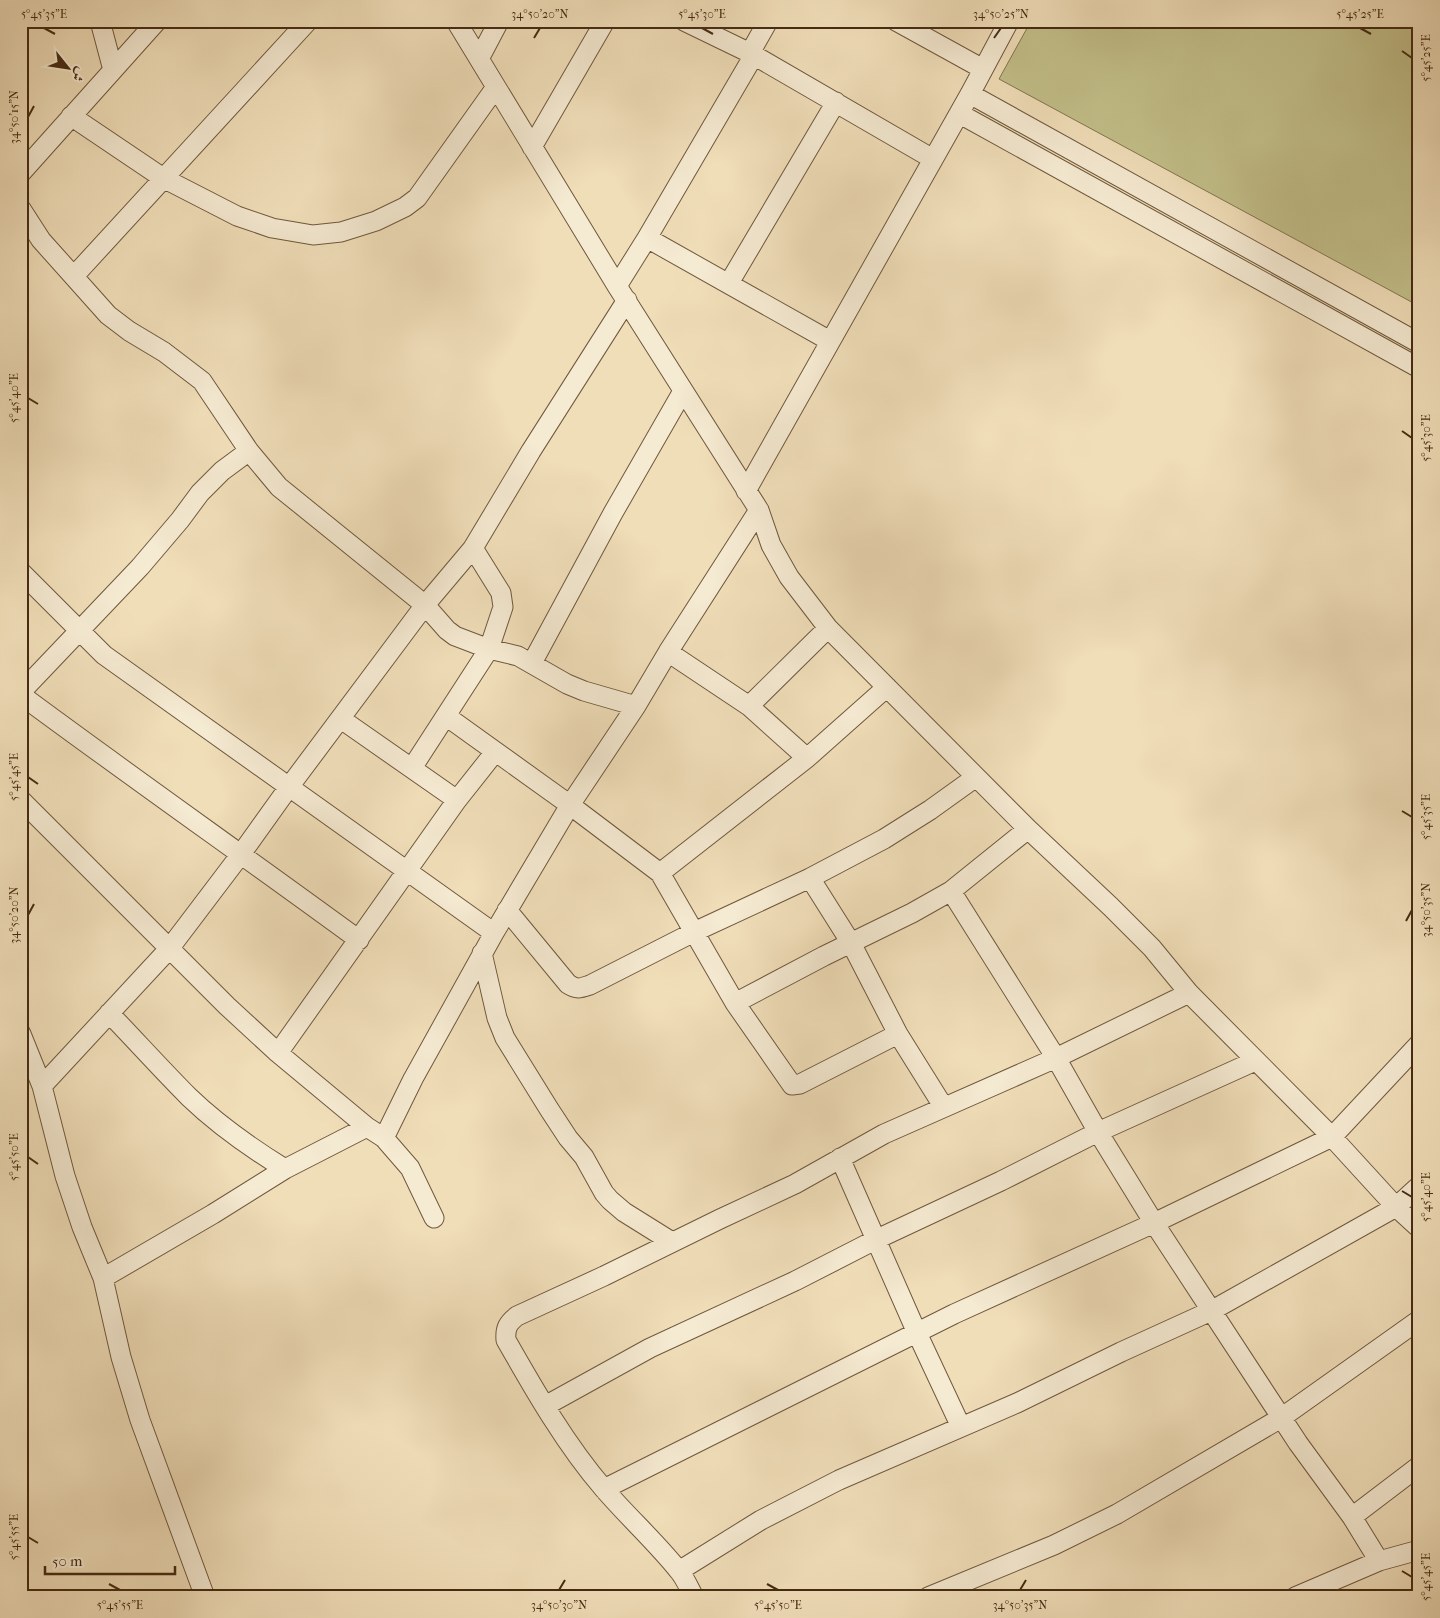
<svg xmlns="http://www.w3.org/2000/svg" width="1440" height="1618" viewBox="0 0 1440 1618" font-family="'IM FELL French Canon',Amiri,serif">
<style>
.green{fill:#c2bf8a;stroke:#84754e}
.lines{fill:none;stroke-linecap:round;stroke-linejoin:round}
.minor-casing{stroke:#70583c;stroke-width:21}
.minor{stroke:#f5ead2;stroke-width:19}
.ticks{fill:none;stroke:#452b12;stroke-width:2}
.neatline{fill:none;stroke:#452b12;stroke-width:2}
.ticks-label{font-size:12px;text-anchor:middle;fill:#452b12}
</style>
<rect width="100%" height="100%" fill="#f0deb9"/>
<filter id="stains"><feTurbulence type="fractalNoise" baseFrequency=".004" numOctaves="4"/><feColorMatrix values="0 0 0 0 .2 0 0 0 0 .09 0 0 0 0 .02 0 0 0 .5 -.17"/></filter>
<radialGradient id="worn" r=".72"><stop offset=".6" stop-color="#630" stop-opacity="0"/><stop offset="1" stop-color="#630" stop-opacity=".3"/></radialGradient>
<path class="green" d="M1031,21H1419V306L999,79Z"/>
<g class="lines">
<g class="minor-casing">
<path id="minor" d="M100,21L113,70
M456,21L617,286L759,510L771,545L789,577L828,628L1028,829L1111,907L1152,948L1189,993L1332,1137L1396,1207L1419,1228
M684,21L750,53L933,159
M896,21L983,69
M750,53L768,21
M479,59L499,21
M970,94L1419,343
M960,114L1419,368
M71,116L163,178L237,216L272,228L313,235L341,232L376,221L405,207L417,198L496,87
M532,147L605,21
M21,173L157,21
M21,209L41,240L108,315L129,331L164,352L202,381L249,451L279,487L425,605L473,548L531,451L627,300
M647,238L754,55
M74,276L308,21
M729,283L836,102
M617,286L647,238L830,341
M746,491L970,94L1009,21
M21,572L104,655L494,933
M668,652L749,706L807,758
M532,663L613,513L683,391
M21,692L140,567L180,520L200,493L222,471L249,451
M21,695C133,778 247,858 359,940
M749,706L828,628
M446,716L570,805L660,873L735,1003L792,1085L800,1084L898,1034
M341,719L457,800
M412,768L489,649L503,607L501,593L473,548
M21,800L227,1006L278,1053L367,1127L384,1138L410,1168L434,1218
M660,873L807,758L887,687
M810,878L851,943L898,1034L943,1106
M951,891L1056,1058L1098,1132L1154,1223L1298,1443L1352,1517L1379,1561
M507,910L568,984C577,990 581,988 590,985L694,932L810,878L884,839L930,810L976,777
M482,953L497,1018L505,1038L549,1109L568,1138L584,1157L604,1193L610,1200L624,1212L672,1242
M735,1003L824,956L912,913L951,891L1028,829
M109,1013C136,1041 162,1070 189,1097C218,1125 251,1148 285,1169
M21,1034L42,1086L65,1176L82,1227L103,1278L213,1214L285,1169L367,1127
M278,1053L457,800L495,752
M42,1086L169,949L241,854L289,787L425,605L447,630L455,636L489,649L518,656L567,684L584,691L636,706
M384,1138L413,1079L494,933L570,805L636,706L668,652L759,510
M840,1158L917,1333L961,1427
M103,1278L121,1357L140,1420L205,1597
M545,1406L650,1348L795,1281L875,1240L1001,1181L1098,1132L1255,1061
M604,1489L954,1314L1154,1223L1332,1137L1419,1044
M1352,1517L1419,1466
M679,1571L761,1520L839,1480L1017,1403L1121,1352L1211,1311L1396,1207L1419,1186
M694,1597C689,1588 685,1578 679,1571C656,1542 628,1517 604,1489C566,1445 535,1391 506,1340C505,1328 508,1323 517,1316L604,1276L720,1219L795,1184L884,1134L1056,1058L1189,993
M928,1597L1054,1545L1117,1514L1281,1418L1419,1320
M1295,1597L1379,1561L1419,1550"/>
</g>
<use href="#minor" class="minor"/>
</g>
<path class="ticks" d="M44,28L55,34M702,28L713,34M1360,28L1371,34M534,38L540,28M994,38L1001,28M1402,51L1412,58M28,117L34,106M28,398L38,404M1402,431L1412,438M28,777L38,784M1402,811L1412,817M28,915L34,904M1406,921L1412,910M28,1157L38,1164M1402,1191L1412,1197M28,1537L38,1543M1402,1571L1412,1577M109,1584L120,1590M767,1584L778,1590M559,1590L565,1580M1020,1590L1026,1580"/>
<rect width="1440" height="1618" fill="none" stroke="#f0deb9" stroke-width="55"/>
<g transform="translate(68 68) rotate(120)" stroke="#f5ead2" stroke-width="4" paint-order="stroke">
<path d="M0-4L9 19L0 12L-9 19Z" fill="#452b12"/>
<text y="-8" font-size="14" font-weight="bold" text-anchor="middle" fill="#452b12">ش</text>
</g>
<path d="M45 1566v8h130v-8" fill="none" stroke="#452b12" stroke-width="2.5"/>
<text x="52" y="1566" font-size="15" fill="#452b12" stroke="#f5ead2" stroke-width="4" paint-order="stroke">50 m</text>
<rect x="28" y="28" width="1384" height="1562" class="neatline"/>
<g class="ticks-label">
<text x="44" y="18">5°45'35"E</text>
<text x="540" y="18">34°50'20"N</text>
<text x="702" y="18">5°45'30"E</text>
<text x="1001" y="18">34°50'25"N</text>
<text x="1360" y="18">5°45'25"E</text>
<text transform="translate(1426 58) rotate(-90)" y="4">5°45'25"E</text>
<text transform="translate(14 117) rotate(-90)" y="4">34°50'15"N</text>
<text transform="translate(14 398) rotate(-90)" y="4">5°45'40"E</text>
<text transform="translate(1426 438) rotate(-90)" y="4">5°45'30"E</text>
<text transform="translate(14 777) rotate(-90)" y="4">5°45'45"E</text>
<text transform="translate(1426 817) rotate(-90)" y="4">5°45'35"E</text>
<text transform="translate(1426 910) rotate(-90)" y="4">34°50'35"N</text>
<text transform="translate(14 915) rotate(-90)" y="4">34°50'20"N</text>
<text transform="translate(14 1157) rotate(-90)" y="4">5°45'50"E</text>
<text transform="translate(1426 1197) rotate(-90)" y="4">5°45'40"E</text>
<text transform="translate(14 1537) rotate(-90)" y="4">5°45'55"E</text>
<text transform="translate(1426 1577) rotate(-90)" y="4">5°45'45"E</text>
<text x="120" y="1609">5°45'55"E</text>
<text x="559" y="1609">34°50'30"N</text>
<text x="778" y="1609">5°45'50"E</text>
<text x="1020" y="1609">34°50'35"N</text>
</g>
<rect width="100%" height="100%" filter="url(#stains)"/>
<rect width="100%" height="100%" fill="url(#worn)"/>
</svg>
